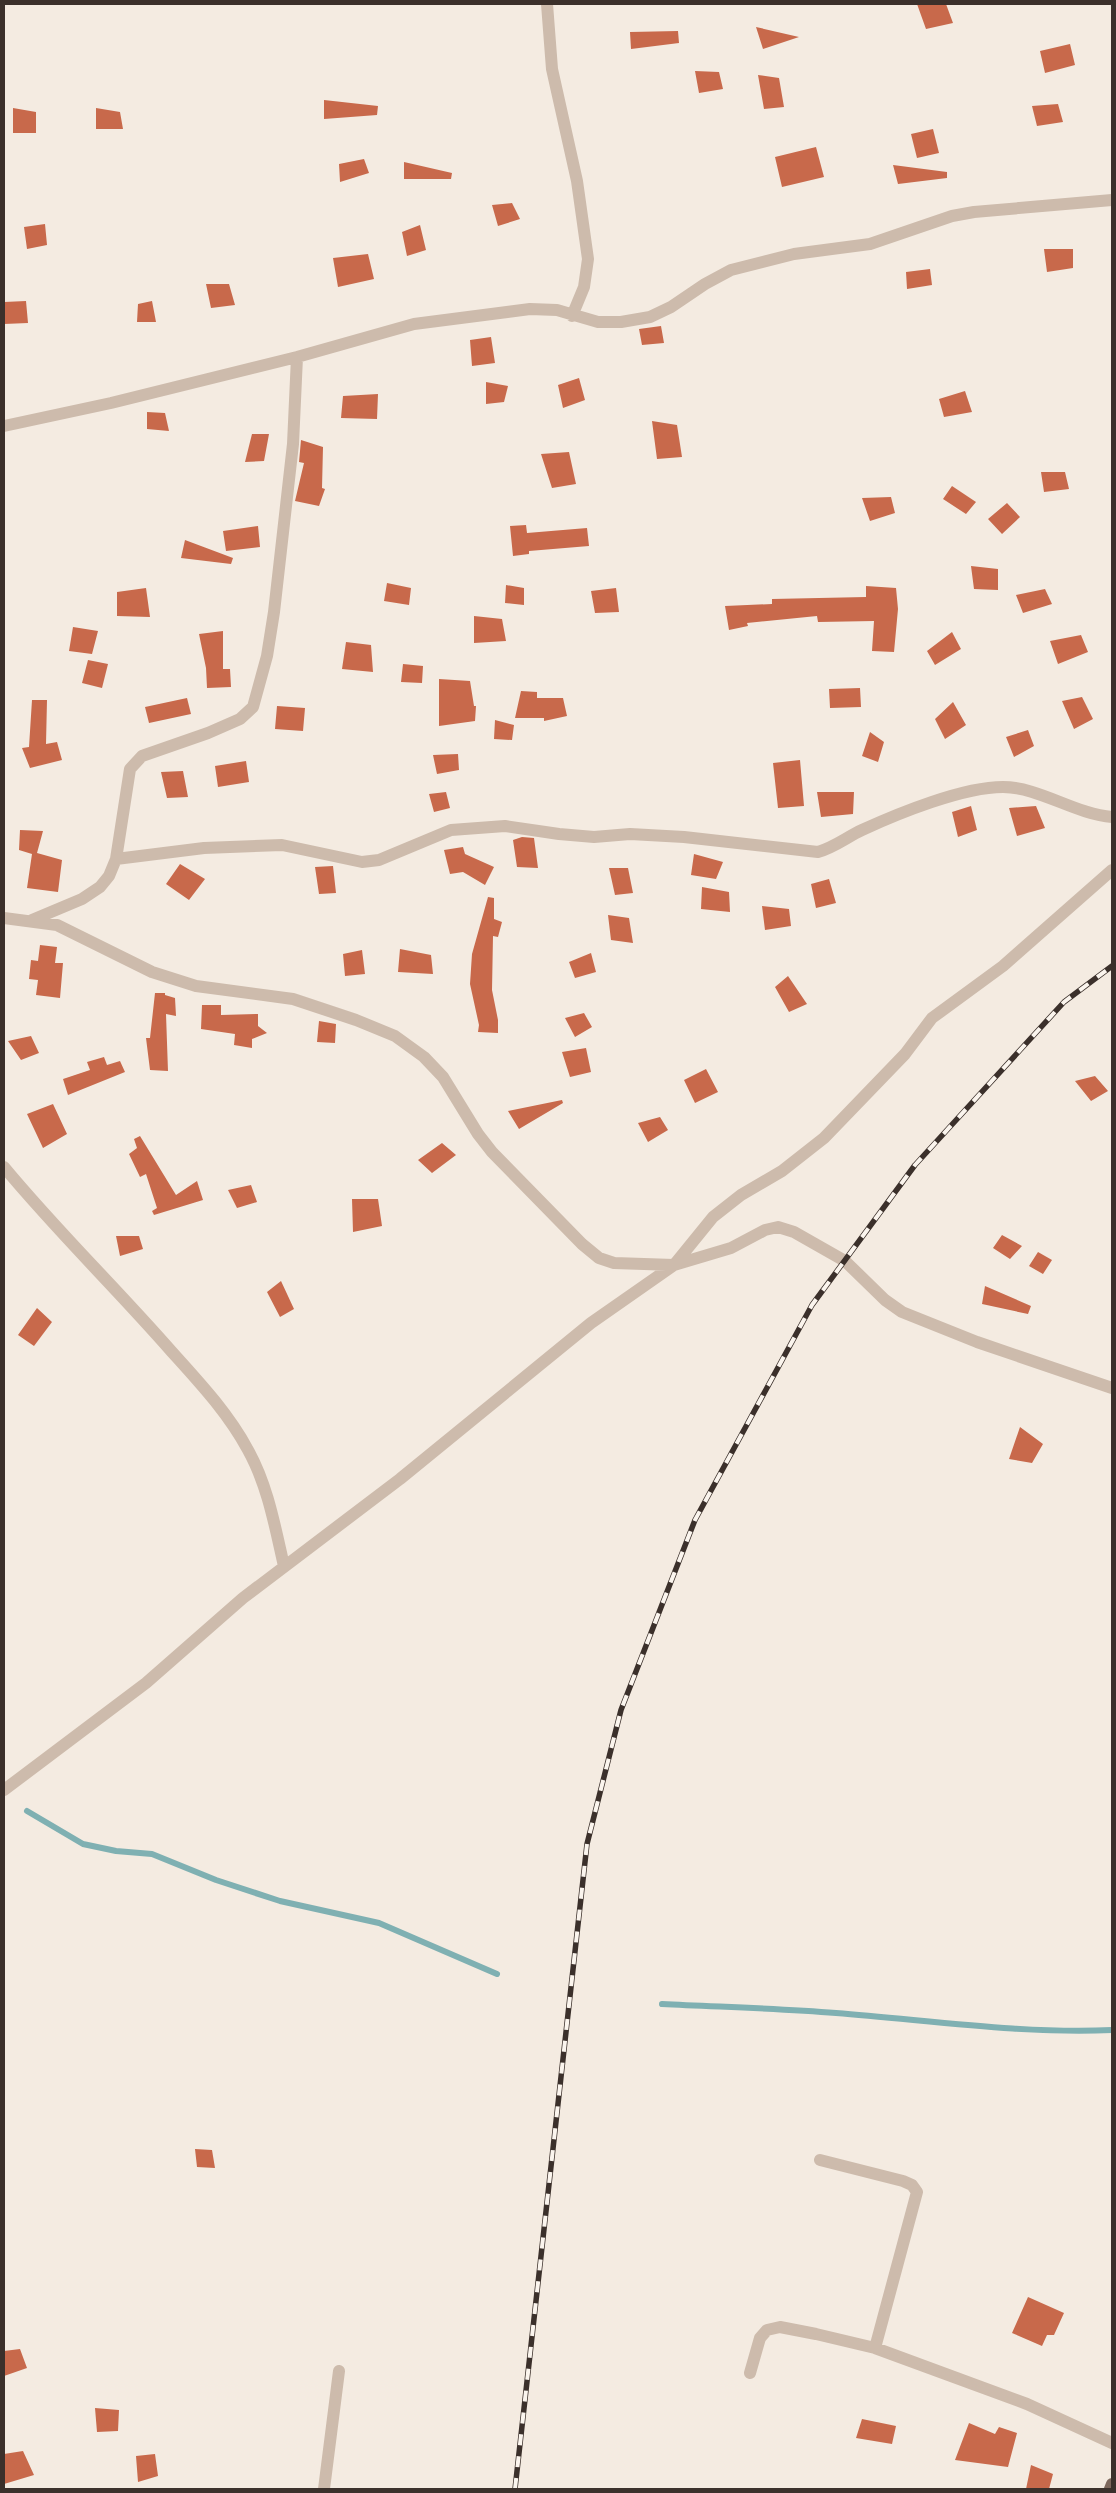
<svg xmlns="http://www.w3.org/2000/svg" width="1116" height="2493" viewBox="0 0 1116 2493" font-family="Jost,sans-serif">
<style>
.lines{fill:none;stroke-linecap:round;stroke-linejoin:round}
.stream{stroke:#7fb0b2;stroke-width:6}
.building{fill:#c8694b}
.minor{stroke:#cdbbac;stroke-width:12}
.major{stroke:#7d675c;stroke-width:12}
.rail-casing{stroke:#3b302b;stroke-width:5.5}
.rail{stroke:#fbf5ee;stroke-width:4;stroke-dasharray:11;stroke-linecap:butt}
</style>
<rect width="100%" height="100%" fill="#f4ebe1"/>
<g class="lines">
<path class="stream" d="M27,1811L83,1844L116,1851L152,1854L216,1880L280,1901L379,1923L497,1974
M662,2004C720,2007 778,2008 836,2013C928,2020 1020,2034 1112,2030"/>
</g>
<path class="building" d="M917,4H946L953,23L926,29Z
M756,27L799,37L763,49Z
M678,31L679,43L631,49L630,32Z
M1070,44L1075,65L1045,73L1040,51Z
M695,71L719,72L723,89L699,93Z
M758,75L779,78L784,107L764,109Z
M324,100L378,106L377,115L324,119Z
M1058,104L1063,122L1037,126L1032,106Z
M13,108L36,112V133H13Z
M96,108L120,112L123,129H96Z
M933,129L939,153L917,158L911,134Z
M816,147L824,177L782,187L775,157Z
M364,159L369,173L340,182L339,164Z
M404,162L452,173L451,179H404Z
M893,165L947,172V178L898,184Z
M512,203L520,219L498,226L492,205Z
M45,224L47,245L27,249L24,227Z
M420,225L426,250L407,256L402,232Z
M1044,249H1073V268L1047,272Z
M368,254L374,279L338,287L333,258Z
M930,269L932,285L907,289L906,272Z
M206,284H229L235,305L211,308Z
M26,301L28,323L4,324V302Z
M152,301L156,322H137L138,304Z
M661,326L664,343L642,345L639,329Z
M491,337L495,363L472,366L470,340Z
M579,378L585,400L563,408L558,385Z
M486,382L508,386L504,402L486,404Z
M965,391L972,412L944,417L939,399Z
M378,394L377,419L341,418L343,396Z
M147,412L165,413L169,431L147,429Z
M652,421L677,425L682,457L657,459Z
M252,434H269L264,461L245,462Z
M301,440L323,447L322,488L325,489L319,506L295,501L304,463L299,462Z
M569,452L576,484L552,488L541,454Z
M1041,472H1065L1069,489L1044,492Z
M952,486L976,502L966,514L943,499Z
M891,497L895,513L870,521L862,498Z
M1007,503L1020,517L1002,534L988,519Z
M526,525L527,533L587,528L589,546L529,551V554L513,556L510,526Z
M258,526L260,547L226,551L223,531Z
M185,540L233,558L231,564L181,558Z
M971,566L998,569V590L974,589Z
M387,583L411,588L409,605L384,601Z
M506,585L524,588V605L505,603Z
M866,586L896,588L898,609L894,652L872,651L874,621L818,622L817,616L747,623L748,626L729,630L725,606L772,604V599L866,597Z
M146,588L150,617L117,616V592Z
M616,588L619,612L595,613L591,591Z
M1045,589L1052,604L1023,613L1016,595Z
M474,616L502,619L506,641L474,643Z
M73,627L98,631L92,654L69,651Z
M223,631V669H230L231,687L207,688L206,668L199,634Z
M952,632L961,649L935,665L927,651Z
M1081,635L1088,652L1058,664L1050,641Z
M346,642L371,645L373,672L342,669Z
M88,660L108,664L102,688L82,683Z
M403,664L423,666L422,683L401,682Z
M439,679L470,681L474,706H476L475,721L439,726Z
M860,688L861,707L830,708L829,689Z
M521,691L537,692V698H563L567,716L544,721V718H515Z
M1082,697L1093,719L1074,729L1062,701Z
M187,698L191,714L149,723L145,707Z
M32,700H47L46,744L57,742L62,760L30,768L22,748L29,747Z
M953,702L966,725L945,739L935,719Z
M277,706L305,708L303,731L275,729Z
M495,720L514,725L512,740L494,739Z
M1028,730L1034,746L1014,757L1006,737Z
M870,732L884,742L878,762L862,756Z
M458,754L459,770L437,774L433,755Z
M800,760L804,806L778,808L773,763Z
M246,761L249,782L218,787L215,766Z
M183,771L188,797L167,798L161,772Z
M446,792L450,808L434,812L429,794Z
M817,792H854L853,814L821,817Z
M971,806L977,830L958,837L952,812Z
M1036,806L1045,828L1017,836L1009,808Z
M20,830L43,831L37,853L62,860L58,892L27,888L32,854L19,850Z
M522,837L534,838L538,868L517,867L513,840Z
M463,847L465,854L494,867L485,885L463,872L450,874L444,850Z
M694,854L723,862L716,879L691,875Z
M180,864L205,879L189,900L166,884Z
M333,866L336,893L319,894L315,867Z
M609,868H628L633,893L615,895Z
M829,879L836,903L816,908L811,884Z
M702,887L729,892L730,912L701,909Z
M488,897L494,898V919L502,922L498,937L493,936L492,990L498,1020V1033L478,1032L479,1025L470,984L472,954Z
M762,906L789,909L791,926L765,930Z
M608,915L629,918L633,943L611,940Z
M40,945L57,947L55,963H63L60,998L36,995L38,980L29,979L31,960L38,961Z
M400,949L431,955L433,974L398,972Z
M362,950L365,974L345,976L343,954Z
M591,953L596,972L575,978L569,962Z
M788,976L807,1004L789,1012L775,987Z
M155,993H165V995L175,998L176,1016L166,1014L168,1071L150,1070L146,1038H150Z
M202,1005H221V1015L258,1014V1026L267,1033L252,1039V1048L234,1045L235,1034L201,1029Z
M584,1013L592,1027L575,1037L565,1018Z
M319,1021L336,1024L335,1043L317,1042Z
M31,1036L39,1053L21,1060L8,1041Z
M586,1048L591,1072L570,1077L562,1052Z
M104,1057L107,1065L120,1061L125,1072L68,1095L63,1079L90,1070L87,1062Z
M706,1069L718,1092L695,1103L684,1080Z
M1095,1076L1108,1091L1091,1101L1075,1081Z
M562,1100L563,1103L519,1129L508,1111Z
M53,1104L67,1134L43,1148L27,1114Z
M660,1117L668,1130L648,1142L638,1123Z
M140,1136L176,1195L197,1181L203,1200L154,1215L152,1211L157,1208L146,1174L140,1177L129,1154L137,1148L134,1139Z
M442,1143L456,1155L432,1173L418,1160Z
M251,1185L257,1202L237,1208L228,1190Z
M352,1199H378L382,1226L353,1232Z
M1002,1235L1022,1246L1010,1259L993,1248Z
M116,1236H139L143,1249L120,1256Z
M1038,1252L1052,1260L1043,1274L1029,1266Z
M281,1281L294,1309L280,1317L267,1292Z
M985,1286L1031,1306L1028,1314L982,1304Z
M37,1308L52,1322L34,1346L18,1335Z
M1020,1427L1043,1444L1032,1463L1009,1459Z
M195,2149L212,2150L215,2168L197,2167Z
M1028,2297L1064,2313L1054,2335H1047L1042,2346L1012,2333Z
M20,2349L27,2368L4,2376V2351Z
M95,2408L119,2410L118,2431L97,2432Z
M862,2419L896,2426L892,2444L856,2438Z
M969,2423L995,2434L999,2427L1017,2433L1008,2467L955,2460Z
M23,2451L34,2475L4,2484V2454Z
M155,2454L158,2476L138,2482L136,2456Z
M1031,2465L1053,2474L1049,2489H1026Z"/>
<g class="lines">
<path class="minor" d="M547,4L552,69L577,181L588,259L584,287L572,316
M4,426L111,403L297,357L414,324L530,309L557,310L598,322H621L650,317L671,307L705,284L731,270L794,254L870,244L952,216L974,212L1112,200
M116,859L204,848L282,845L362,862L379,860L451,830L505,826L559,834L594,837L630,834L684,837L818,852C835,847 847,837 862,830C899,813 963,787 1003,787C1039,787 1075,814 1112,817
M4,918L57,925L152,972L196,986L293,999L356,1020L395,1036L424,1057L443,1077L478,1134L492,1152L582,1244L599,1258L614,1263L674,1265L731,1248L765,1230L778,1227L794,1232L845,1261L885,1300L902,1312L977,1342L1112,1388
M32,920L82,899L100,887L109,876L116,859L130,769L142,756L208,733L240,719L253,707L267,656L274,612L293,444L297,357
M4,1167C57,1231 117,1289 172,1352C200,1383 228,1413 248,1450C268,1486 275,1527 284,1566
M4,1790L146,1683L243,1598L400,1479L591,1323L674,1265L713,1217L741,1195L782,1171L824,1138L905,1054L932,1018L1003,966L1112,870
M820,2160L903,2181L912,2185L917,2192L875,2348
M750,2373L760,2338L767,2330L780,2327L816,2334L875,2348L1027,2404L1112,2443
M324,2489L339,2371"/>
<path class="major" d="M1110,2489L1112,2484"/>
<g class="rail-casing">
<path id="rail" d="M515,2489L587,1844L621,1710L695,1520L812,1305L915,1165L1064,1002L1112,966"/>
</g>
<use href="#rail" class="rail"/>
</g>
<rect width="1116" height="2493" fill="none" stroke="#3b302b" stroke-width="10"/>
</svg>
